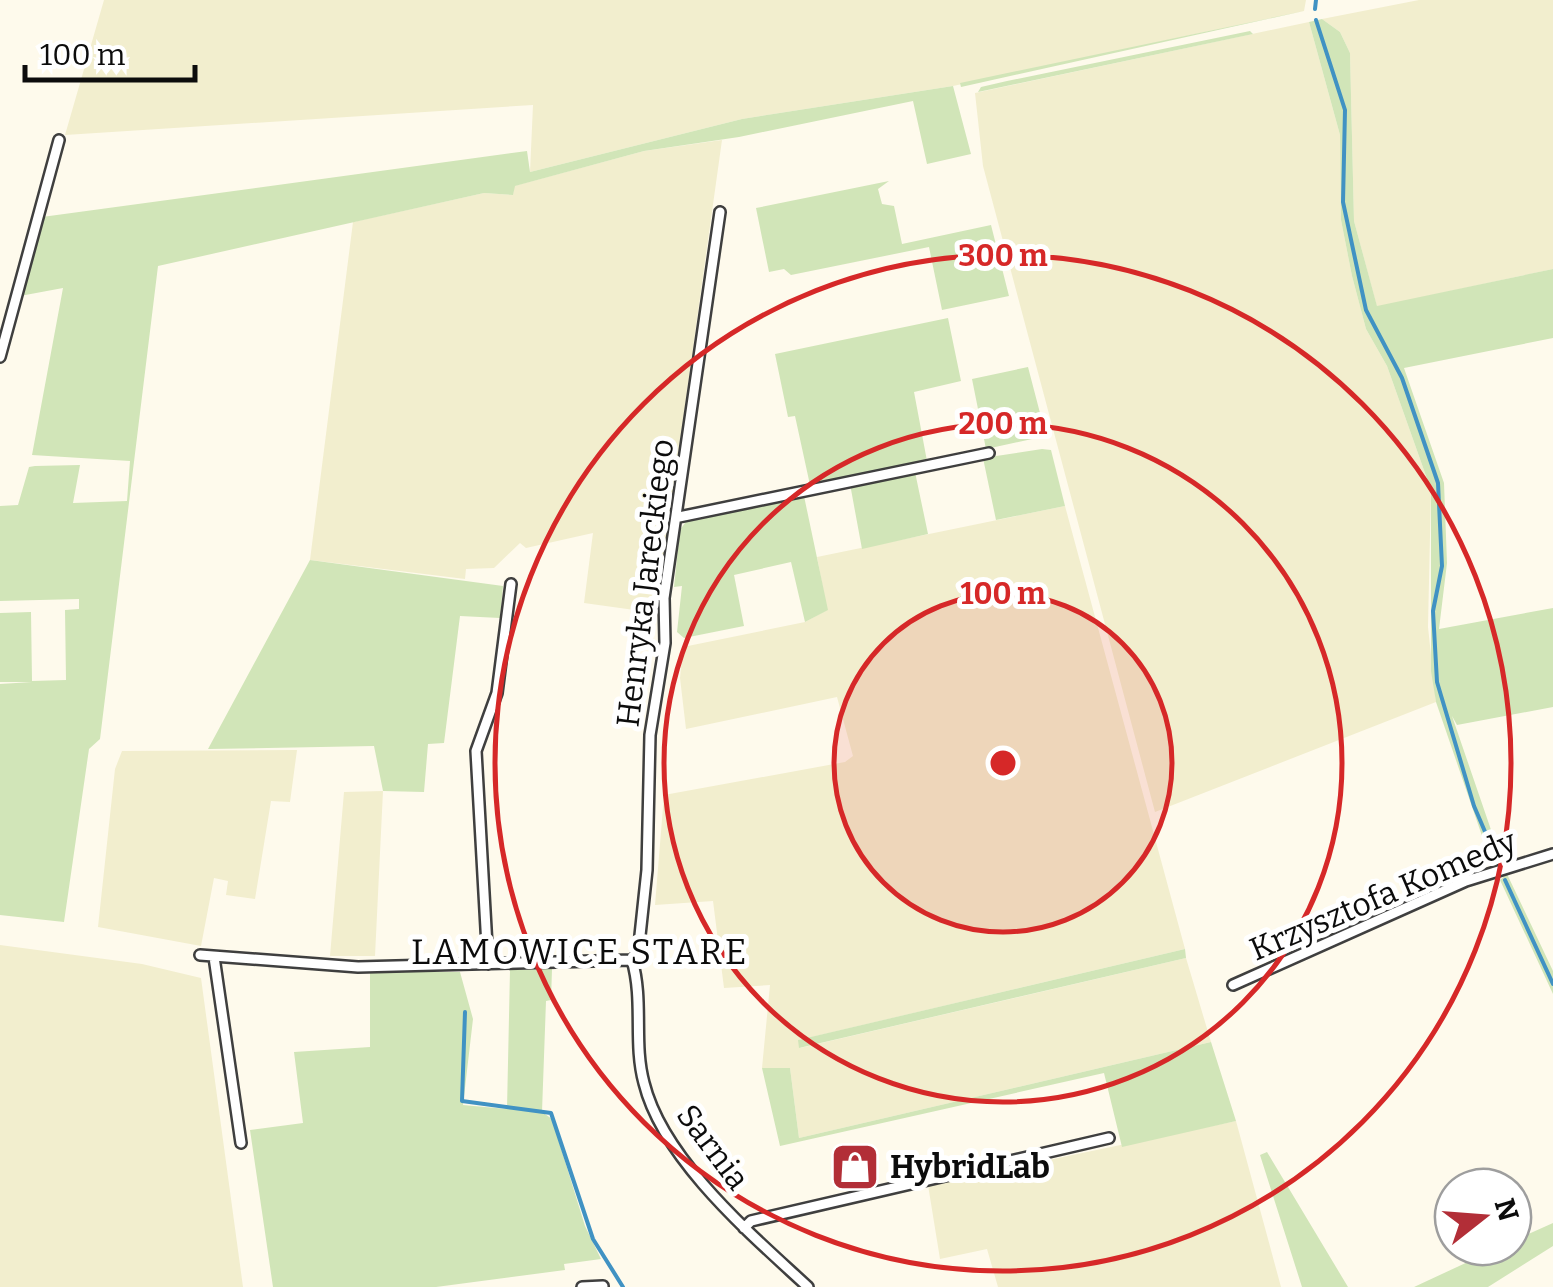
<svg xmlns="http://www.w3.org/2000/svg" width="1553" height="1287" viewBox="0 0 1553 1287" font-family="Bitter,serif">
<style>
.farmland{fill:#f2eece}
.green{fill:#d1e5b8}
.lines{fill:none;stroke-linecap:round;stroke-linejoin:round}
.stream{stroke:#4092c3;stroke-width:4}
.street-casing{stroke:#3f3f3f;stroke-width:14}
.street{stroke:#fff;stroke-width:9}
.ring{fill:none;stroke:#d62828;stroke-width:5}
.labels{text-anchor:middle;stroke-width:10;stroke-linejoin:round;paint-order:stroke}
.street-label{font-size:32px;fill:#0c0c0c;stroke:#fff}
.poi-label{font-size:32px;font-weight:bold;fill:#0c0c0c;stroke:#fff;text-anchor:start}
.neighbourhood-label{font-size:35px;letter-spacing:2.5px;fill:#0c0c0c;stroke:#fff}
.centre{fill:#d62828;stroke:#fff;stroke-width:5}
.ring-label{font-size:30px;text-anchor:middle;font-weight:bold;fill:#d62828;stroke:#fff;stroke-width:10;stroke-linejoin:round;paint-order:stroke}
</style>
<rect width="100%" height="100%" fill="#fefaec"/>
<path class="farmland" d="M104,0H1306L1304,11L953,86L742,119L530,172L533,105L65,135Z
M1419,0H1553V269L1377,307L1354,221L1350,53L1340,32L1322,19Z
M1309,22L1340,135L1341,220L1352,276L1366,329L1387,366L1431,490L1428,627L1436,702L1155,812L983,166L975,93Z
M722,140L656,613L584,603L593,533L526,548L520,543L494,568L466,569L465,579L310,560L353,222L484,193L513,195L514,186L644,151Z
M1065,506L1185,949L799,1040L800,1048L1186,958L1211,1042L799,1138L790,1068H762L770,985L724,988L713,901L655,905L664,795L845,762L853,756L837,697L686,729L680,678L683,647L805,622L827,610L817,557Z
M297,750L290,802L271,801L255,899L226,895L228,881L214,878L201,946L98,927L115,769L122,751Z
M383,791L375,956H330L344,792Z
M0,945L142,964L201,978L243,1287H0Z
M1236,1121L1281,1287H998L987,1249L940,1259L928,1185Z"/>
<path class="green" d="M1304,11L961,87L960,83Z
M1322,19L1340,32L1350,53L1354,221L1377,306L1553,269V338L1404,368L1444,483L1447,563L1439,629L1553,608V707L1457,725L1452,716L1501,859L1491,862L1436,702L1431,671V490L1387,366L1366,329L1352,276L1341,220L1340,135L1309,22Z
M1250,31L1253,34L978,92L981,87L1007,81Z
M953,86L971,154L927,164L913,101L739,137L644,151L515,186L513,195L484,193L158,266L100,739L89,749L64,922L0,915V684L32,682H0V613L31,612L32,681L66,680L65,610L79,609V599L0,601V506L18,505L29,467L35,466L80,465L73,503L127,501L130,461L32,455L63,288L20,296L42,217L527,151L530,172L742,119Z
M889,181L878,189L882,204L894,206L902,244L991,225L1009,296L942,310L929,247L791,275L784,269L769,272L756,208Z
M948,318L961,381L914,392L927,461L810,485L795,416L788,417L775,354Z
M1028,367L1046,436L986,449L972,379Z
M1042,449L1051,450L1065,506L996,520L983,458Z
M915,472L928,534L862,549L850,484Z
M804,496L828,610L805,622L791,562L734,575L744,626L684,638L677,632L682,586L674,587L680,530L687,520Z
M310,560L503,586L500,618L460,616L444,743L428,744L424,792L383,791L374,746L208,749Z
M1507,874L1553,971V994L1500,880Z
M1185,949L1186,958L799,1048L798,1040Z
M552,969L551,1000L546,1001L542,1112L552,1119L585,1226L601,1259L564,1264L565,1270L436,1287H273L250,1130L303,1123L294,1052L370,1047V972H460L473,1019L463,1105L507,1109L510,970Z
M1211,1042L1236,1121L1122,1147L1104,1073L780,1146L762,1068H790L799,1138Z
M1267,1152L1348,1287H1302L1260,1155Z
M1553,1223V1246L1488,1287H1414L1500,1247H1513V1241Z"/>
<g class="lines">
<path class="stream" d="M1315,9L1316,0
M1316,20L1345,110L1343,202L1366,310L1402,378L1438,483L1442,566L1433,611L1437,682L1474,806L1495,855
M1505,880L1553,984
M465,1012L462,1101L551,1113L593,1239L623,1287"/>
<g class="street-casing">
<path id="street" d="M0,357L59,140
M679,517L989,453
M200,955L358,967L632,960
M214,957L241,1143
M632,960L638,954L647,870L650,735L665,643L664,598L720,212
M632,960C644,1001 633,1043 644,1083C663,1160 752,1235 808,1287
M488,964L476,751L497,693L511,584
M1233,985L1466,881L1553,854
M744,1228L751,1221L1109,1138
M582,1287L603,1286"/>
</g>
<use href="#street" class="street"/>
</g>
<circle cx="1003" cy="763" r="169" fill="#d62828" fill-opacity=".12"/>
<g class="ring">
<circle cx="1003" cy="763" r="169"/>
<circle cx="1003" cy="763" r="339"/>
<circle cx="1003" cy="763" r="508"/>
</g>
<defs>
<g id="shop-square" transform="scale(2.5)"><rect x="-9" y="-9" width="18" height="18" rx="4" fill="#b22e37" stroke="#fff"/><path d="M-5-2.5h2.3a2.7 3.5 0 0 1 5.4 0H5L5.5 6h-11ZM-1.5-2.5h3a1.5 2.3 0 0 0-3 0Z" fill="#fff"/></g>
</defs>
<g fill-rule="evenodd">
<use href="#shop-square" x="855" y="1167"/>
</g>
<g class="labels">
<g class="street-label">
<text transform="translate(645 583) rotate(-83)" y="11">Henryka Jareckiego</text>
<text transform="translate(1383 895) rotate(-23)" y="11">Krzysztofa Komedy</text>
<text transform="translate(713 1147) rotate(53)" y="11">Sarnia</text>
</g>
<g class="poi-label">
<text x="890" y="1178">HybridLab</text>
</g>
<g class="neighbourhood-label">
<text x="580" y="964">LAMOWICE STARE</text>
</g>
</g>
<circle cx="1003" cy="763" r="15" class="centre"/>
<g class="ring-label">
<text x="1003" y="266">300 m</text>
<text x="1003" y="434">200 m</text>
<text x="1003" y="604">100 m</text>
</g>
<g transform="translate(1483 1217) rotate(73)"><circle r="48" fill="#ffffff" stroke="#9e9e9e" stroke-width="2.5"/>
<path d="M0-8L18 38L0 25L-18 38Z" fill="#b22e37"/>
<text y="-15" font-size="28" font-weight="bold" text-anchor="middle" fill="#0c0c0c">N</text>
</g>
<path d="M25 65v15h170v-15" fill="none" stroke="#0c0c0c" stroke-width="5"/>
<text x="40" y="65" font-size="30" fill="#0c0c0c" stroke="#ffffff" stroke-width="8" paint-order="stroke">100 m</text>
</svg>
